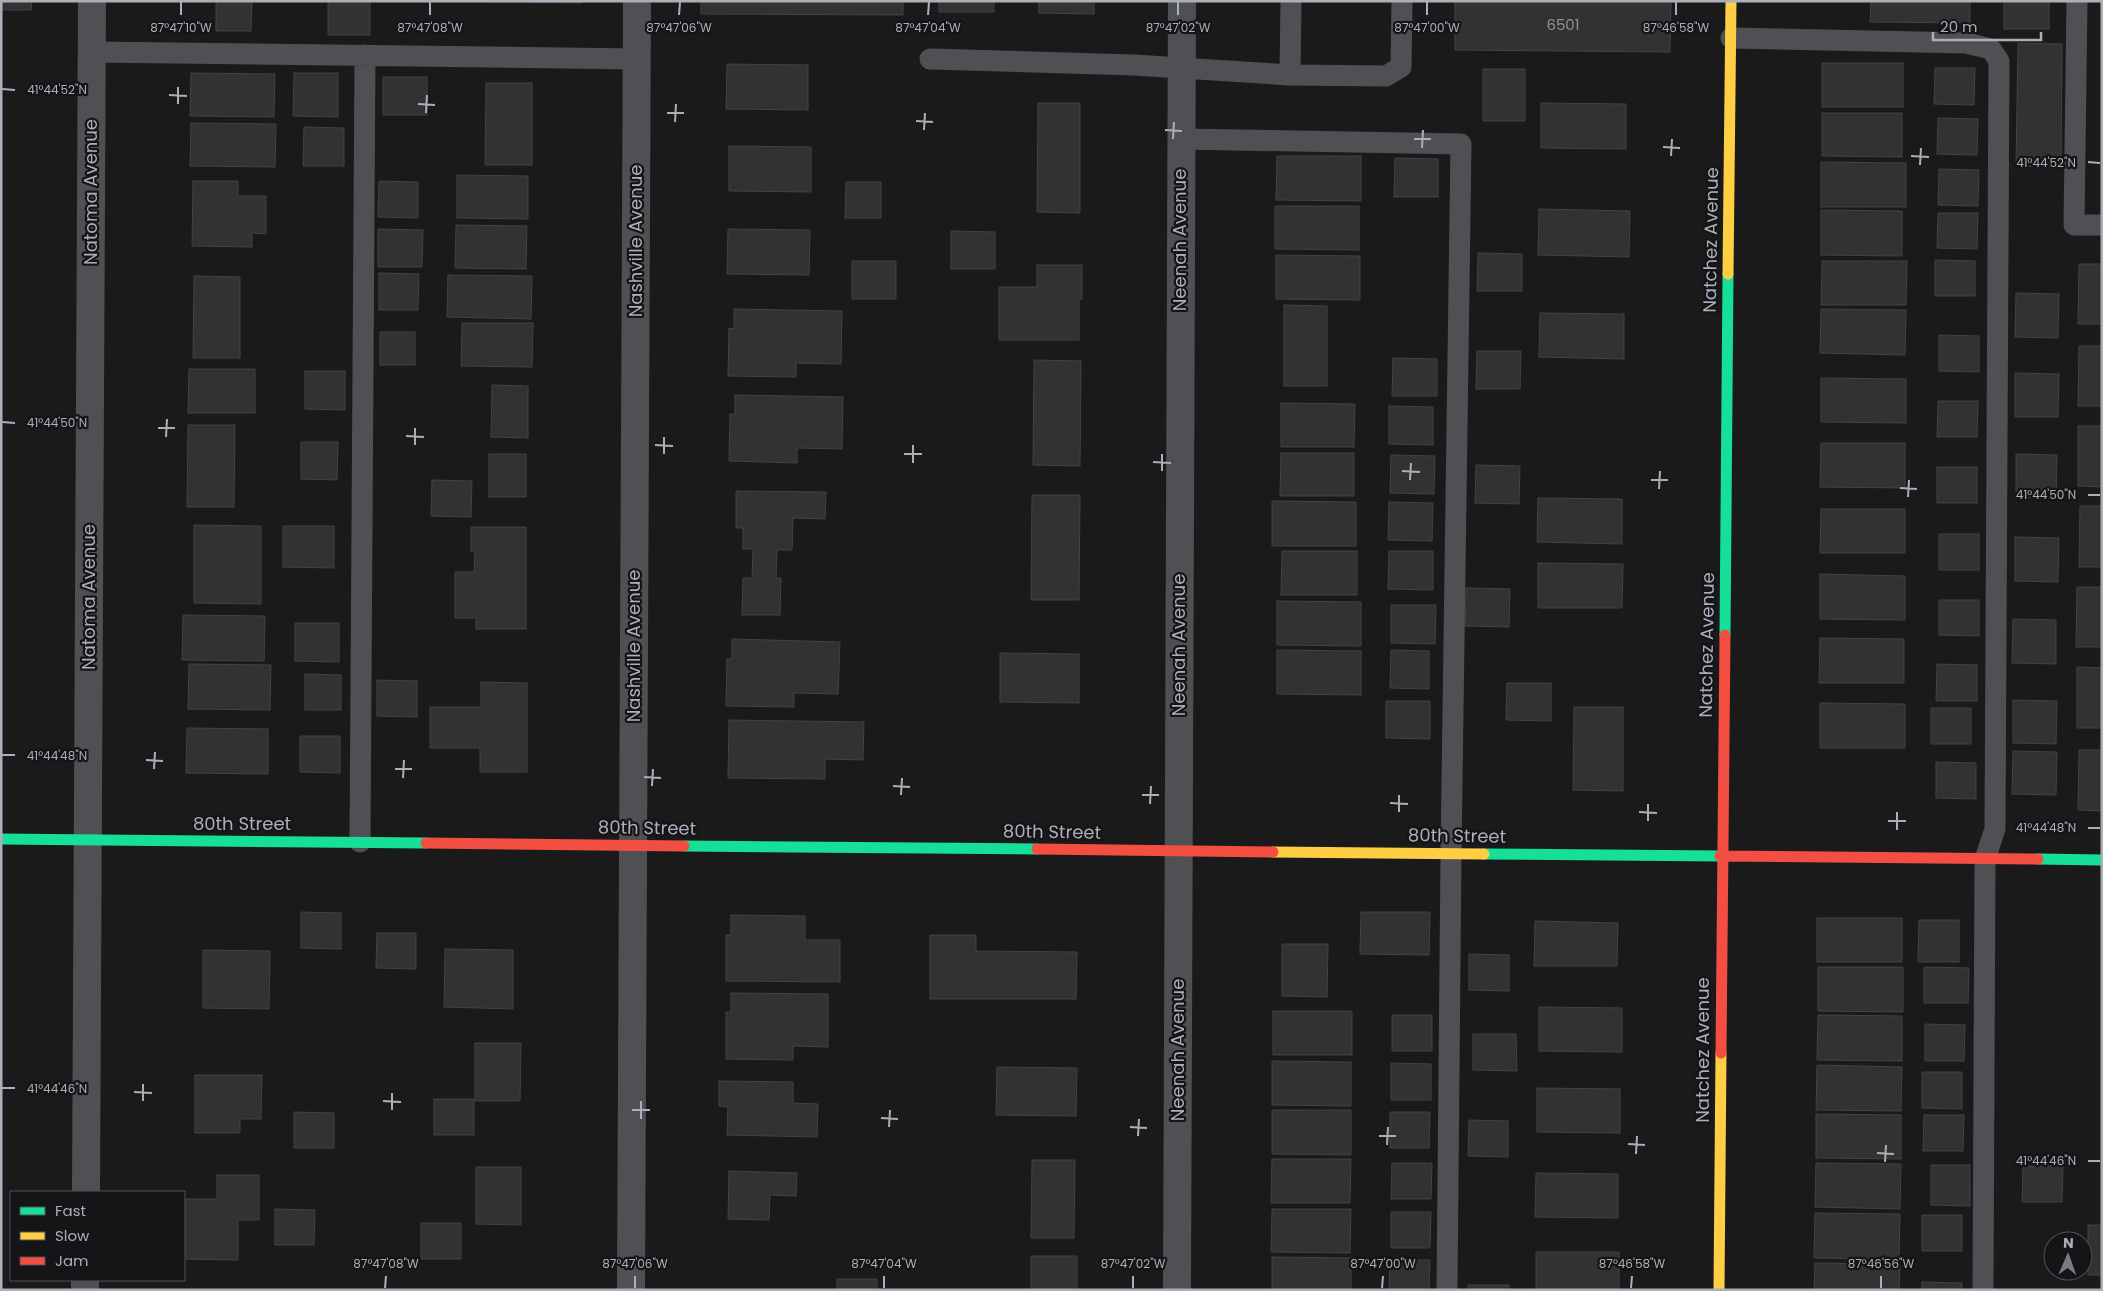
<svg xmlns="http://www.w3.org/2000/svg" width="2103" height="1291" viewBox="0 0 2103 1291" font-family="Poppins,sans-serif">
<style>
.building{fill:#323233;stroke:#434346}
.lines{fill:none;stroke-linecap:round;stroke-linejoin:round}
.lane{stroke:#4f5053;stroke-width:21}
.street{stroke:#4f5053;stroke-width:28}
.fast{stroke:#16e098;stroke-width:11}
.slow{stroke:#ffcf43;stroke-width:11}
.jam{stroke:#f24e42;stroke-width:11}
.ticks{fill:none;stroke:#acafba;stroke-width:2}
.labels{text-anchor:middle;stroke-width:4.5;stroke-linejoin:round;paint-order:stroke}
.number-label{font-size:15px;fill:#8e9098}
.street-label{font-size:18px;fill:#acafba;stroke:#151417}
.ticks-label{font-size:12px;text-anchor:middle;fill:#acafba;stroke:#151417;stroke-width:4.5;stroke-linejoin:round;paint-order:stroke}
</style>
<rect width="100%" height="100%" fill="#1a1a1a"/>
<path class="building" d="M1,1H32L31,10H1Z
M216,1H252L251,31H216Z
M328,1H370V35H328Z
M430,1H582V3Z
M701,1H903V15L701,14Z
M939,1H994V12H939Z
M1039,1H1094V14L1039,13Z
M1455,1H1671L1670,52L1455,50Z
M1871,1H1970V23L1870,22Z
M2004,1H2049V29H2004Z
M2018,43L2062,44L2061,167L2016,166Z
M1822,63H1903V107H1822Z
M727,64L808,65V110L726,109Z
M1935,68H1975L1974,105L1934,104Z
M1483,69H1525V121H1483Z
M191,73L275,74L274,117L190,116Z
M294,73H338V117L293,116Z
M383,77H427V115H383Z
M486,83H532V165H485Z
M1038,103H1080V213L1037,212Z
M1541,103L1626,104V149L1541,148Z
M1822,113H1902V157L1822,156Z
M1938,118L1978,119L1977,155L1937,154Z
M191,123L276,124L275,167L190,166Z
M304,127L344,128V166H303Z
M729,146L811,147V192L729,191Z
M1277,156H1361V201L1276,200Z
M1395,158L1438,159V197H1394Z
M1821,162L1906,163V207H1821Z
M1939,169L1979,170L1978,206L1938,205Z
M457,175L528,176V219L457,218Z
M193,181H238V196H266V234L252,233V247L192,246Z
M379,181L418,182V218L378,217Z
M846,182H881V218H845Z
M1275,206H1359V250L1275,249Z
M1539,209L1630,211L1629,257L1538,255Z
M1821,210L1902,211V256L1821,255Z
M1938,213H1978L1977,249L1937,248Z
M456,225L527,226L526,269L455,268Z
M378,229L423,230L422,267H378Z
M728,229L810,230L809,275L727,274Z
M951,231L995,232V269H951Z
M1478,253L1522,254V291H1477Z
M1276,255L1360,256V300L1276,299Z
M1935,260L1975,261V296H1935Z
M852,261H896V299H852Z
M1822,261H1907L1906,305H1821Z
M2079,264H2102V324H2078Z
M1037,265H1082V299H1079V340H999V287H1037Z
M379,273L419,274L418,310H379Z
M448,275L532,276L531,319L447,317Z
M194,276L240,277V358H193Z
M2016,293L2059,294L2058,338L2015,337Z
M1284,305L1327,306V386H1284Z
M734,309L842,311L841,364L796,363V377L728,376L729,328L734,329Z
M1821,309L1906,310L1905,355L1820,353Z
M1540,313L1624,314V359L1539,357Z
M462,323H533L532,367L461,366Z
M380,332H415V365H380Z
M1939,335L1979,336V372L1939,371Z
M2079,346H2102V406H2078Z
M1477,351H1521L1520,389H1476Z
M1393,358L1437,359V396H1392Z
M1034,360L1081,361L1080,466L1033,465Z
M189,369H255V413H188Z
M305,371H345V410L305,409Z
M2015,373L2059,374L2058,417H2015Z
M1821,378L1906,379V423L1821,422Z
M492,385L528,386V438L491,437Z
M735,395L843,397L842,449L797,448V463L729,461L730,414H735Z
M1938,401H1978L1977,437H1937Z
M1281,403L1355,404L1354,447H1281Z
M1389,406L1433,407V445L1389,444Z
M188,425H235L234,507H187Z
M2078,426H2102V487L2078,486Z
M301,442H338L337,480L301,479Z
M1821,443H1905V488L1820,487Z
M1281,453H1354V496H1280Z
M489,454H526V497H489Z
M2016,454L2057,455L2056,498L2016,497Z
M1391,455L1435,456L1434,494L1390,493Z
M1476,465L1520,466L1519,504L1475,503Z
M1937,467H1977V503H1937Z
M432,480L472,481L471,517L431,516Z
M736,491L826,492L825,519L793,518L792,550H777L776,578H781L780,615H742L743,578H752L753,549H743V528H736Z
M1032,495H1080L1079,600H1031Z
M1538,498L1622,499V544L1537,542Z
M1272,501L1356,502V546H1272Z
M1389,502L1433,503L1432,541L1388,540Z
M2080,506H2102V567H2079Z
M1821,509H1905V553H1820Z
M194,525L261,526V604L194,603Z
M283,526H334V568L283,567Z
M471,527H526V629H476V618H455V572H474L475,551H471Z
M1939,534H1979V570H1939Z
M2015,537L2059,538L2058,582L2015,581Z
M1282,551H1357V595H1281Z
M1389,551H1433V590L1388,589Z
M1538,563L1623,564L1622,608H1538Z
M1820,574L1905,576V620L1820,619Z
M2077,587H2102V647H2076Z
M1466,588L1510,589L1509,627L1465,626Z
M1939,600H1979V636L1939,635Z
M1277,601L1361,602V646L1277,645Z
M1391,605H1436L1435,644L1391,643Z
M183,615L265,616L264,661L182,660Z
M2013,619L2056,620V664L2012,663Z
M295,623H339V662L295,661Z
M1820,638L1904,639V683H1819Z
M732,639L840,642L838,694L794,693V707L726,706L727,659H732Z
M1277,650L1361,651V695L1277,694Z
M1391,650L1429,651V689L1390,688Z
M1000,653L1079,654V703L1000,702Z
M189,664L271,665L270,710L188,709Z
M1937,664L1977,665V701H1936Z
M2077,667L2102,668V728H2077Z
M305,674L341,675V710H305Z
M377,680L417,681V717L377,716Z
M481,682L527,683V772H480V748H430V707H481Z
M1507,683H1551V721L1506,720Z
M2013,700L2057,701L2056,744L2013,743Z
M1386,701H1430V739L1386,738Z
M1820,703L1905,704V748H1820Z
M1574,707H1623V791L1573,790Z
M1931,708H1971V744H1931Z
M729,720L864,722L863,760L825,759V779L728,778Z
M187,728L268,729V774L186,773Z
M300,736H340V773L300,772Z
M2079,750H2102V811L2078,810Z
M2013,751L2057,752L2056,795L2012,794Z
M1936,762L1976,763V799L1936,798Z
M301,912L341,913V949L301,948Z
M1361,912H1430L1429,955L1360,954Z
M731,915L805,916V940H840V982L726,981V935H731Z
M1817,918H1902V962H1817Z
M1919,920H1959V962H1918Z
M1535,921L1618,923L1617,966H1534Z
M377,933H416V969L376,968Z
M930,935H976V951L1077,952L1076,999H930Z
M1282,944H1328L1327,997L1282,996Z
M445,949L513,950V1009L444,1007Z
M203,950L270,951L269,1009L203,1008Z
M1469,954L1509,955V991L1469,990Z
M1818,967H1903V1012L1818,1011Z
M1924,967L1969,968L1968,1003H1924Z
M731,993L828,994V1047L793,1046V1060L726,1059V1012H731Z
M1539,1007L1622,1008V1052L1539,1051Z
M1273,1011H1352V1055H1273Z
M1392,1015H1432V1051H1392Z
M1818,1015L1902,1016V1061L1817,1060Z
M1925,1024L1965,1025L1964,1061H1925Z
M1473,1034H1516L1517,1071L1473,1070Z
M475,1043H521L520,1101H475Z
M1272,1061L1351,1062V1106L1272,1105Z
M1391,1063L1431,1064V1100H1391Z
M1817,1065L1902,1067L1901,1111L1816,1110Z
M997,1067L1077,1068L1076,1116L996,1115Z
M1922,1072H1962V1109L1922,1108Z
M195,1075H262L261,1119H240V1133H195Z
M719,1081L793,1082V1103L818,1104L817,1137L727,1135L728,1107L719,1106Z
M1537,1088L1620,1089V1133L1537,1132Z
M434,1099H474V1135H434Z
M1272,1110H1351V1155L1272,1154Z
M294,1112L334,1113V1148H294Z
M1390,1112H1430L1429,1148H1390Z
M1816,1114L1901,1115V1159L1816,1158Z
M1924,1115H1964L1963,1151H1923Z
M1469,1120L1508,1121V1157L1468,1156Z
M1272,1159H1351L1350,1203H1271Z
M1032,1160H1075L1074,1238H1031Z
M1392,1163H1432L1431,1199H1391Z
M1816,1163L1901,1164L1900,1209L1815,1207Z
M1931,1165H1970V1206L1931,1205Z
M2023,1166H2063L2062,1202H2022Z
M476,1167H521V1225L476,1224Z
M729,1171L797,1173L796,1196L770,1195L769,1220L728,1219Z
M1536,1173L1618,1174V1218L1535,1217Z
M217,1175H259V1220H238V1260L184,1259V1199H217Z
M275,1209L315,1210L314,1245H275Z
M1272,1209H1351L1350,1253L1271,1252Z
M1391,1212H1431L1430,1248H1391Z
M1815,1213L1900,1214L1899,1259L1814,1258Z
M1922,1215H1962V1251H1922Z
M421,1223H461V1259H421Z
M2088,1225H2102V1275H2088Z
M1536,1252H1619V1290H1536Z
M1031,1256H1077V1290H1031Z
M1272,1257L1351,1258V1290H1272Z
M1390,1260H1430L1429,1290H1389Z
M1815,1263L1900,1264L1899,1290H1814Z
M837,1279H877V1290H837Z
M1922,1282L1962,1283V1290H1922Z
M1468,1285H1509V1290H1468Z"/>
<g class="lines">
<path class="lane" d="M2077,1L2074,225H2102
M1731,38L1966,43L1991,49L1999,61L1995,829L1985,859L1983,1290
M92,52L637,59
M930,59L1134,65L1290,75L1386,76L1401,67L1402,1
M1290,75L1291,1
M1181,139L1461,144L1451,854L1447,1290
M360,842L365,55"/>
<path class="street" d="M86,1192L92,1
M85,1290V1280
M631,1290L637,1
M1177,1290L1182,1"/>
<path class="fast" d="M1725,635L1728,274
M1,839L426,843
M684,846L1037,849
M1484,854L1720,856
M2038,859L2102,860"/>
<path class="slow" d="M1728,274L1731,1
M1273,852L1484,854
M1719,1290L1721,1053"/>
<path class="jam" d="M426,843L684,846
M1037,849L1273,852
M1720,856L2038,859
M1721,1053L1725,635"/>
</g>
<path class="ticks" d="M181,15V2M430,15V2M679,15L680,2M928,15L929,2M1178,15V2M1427,15V2M1676,15V2M2,89L15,90M169,95L187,96M178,104V87M418,104L435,105M426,113L427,95M667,113H684M916,121L933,122M675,122L676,104M924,130L925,113M1165,130L1182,131M1173,139L1174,122M1414,139H1431M1663,147L1680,148M1422,148L1423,130M1671,156L1672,139M1911,156L1929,157M2088,162L2100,163M1920,165L1921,148M2,422L15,423M158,428H175M406,436L424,437M166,437L167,419M415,445V428M655,445L673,446M664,454V437M904,454H922M1153,462L1171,463M913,463V445M1162,471V454M1402,471L1420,472M1410,480L1411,463M1651,480H1668M1900,488L1917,489M1659,489L1660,471M2088,495H2100M1908,497L1909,480M2,755H15M146,760L163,761M154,769L155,752M395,769H412M644,777L661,778M403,778L404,760M652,786L653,769M893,786L910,787M901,795L902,778M1142,795H1159M1390,803L1408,804M1150,804L1151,786M1399,812V795M1639,812L1657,813M1648,821V804M1888,821H1906M2088,828H2100M1897,830V812M2,1088H15M134,1092L152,1093M143,1101V1084M383,1101L401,1102M392,1110V1093M632,1110H650M881,1118L898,1119M641,1119V1101M889,1127L890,1110M1130,1127L1147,1128M1138,1136L1139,1119M1379,1136H1396M1628,1144L1645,1145M1387,1145L1388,1127M1877,1153L1894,1154M1636,1154L1637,1136M2088,1161H2100M1885,1162L1886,1145M385,1288L386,1276M635,1288V1276M884,1288V1276M1133,1288V1276M1382,1288L1383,1276M1631,1288L1632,1276M1881,1288V1276"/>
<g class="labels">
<g class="number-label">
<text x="1563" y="30">6501</text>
</g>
<g class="street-label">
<text transform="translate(91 192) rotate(-90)" y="6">Natoma Avenue</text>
<text transform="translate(1180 240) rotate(-90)" y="6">Neenah Avenue</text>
<text transform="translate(1711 240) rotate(-89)" y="6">Natchez Avenue</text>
<text transform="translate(636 241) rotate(-90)" y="6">Nashville Avenue</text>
<text transform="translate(89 597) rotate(-90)" y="6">Natoma Avenue</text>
<text transform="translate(1179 645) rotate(-90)" y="6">Neenah Avenue</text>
<text transform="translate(1707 645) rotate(-89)" y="6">Natchez Avenue</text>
<text transform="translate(634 646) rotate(-90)" y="6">Nashville Avenue</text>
<text x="242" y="830">80th Street</text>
<text transform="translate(647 828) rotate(1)" y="6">80th Street</text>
<text transform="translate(1052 832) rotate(1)" y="6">80th Street</text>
<text transform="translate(1457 836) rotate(1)" y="6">80th Street</text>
<text transform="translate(1178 1050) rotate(-90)" y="6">Neenah Avenue</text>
<text transform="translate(1703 1050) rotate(-90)" y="6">Natchez Avenue</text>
</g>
</g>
<g class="ticks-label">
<text x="181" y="32">87°47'10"W</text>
<text x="430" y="32">87°47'08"W</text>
<text x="679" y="32">87°47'06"W</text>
<text x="928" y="32">87°47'04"W</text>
<text x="1178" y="32">87°47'02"W</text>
<text x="1427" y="32">87°47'00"W</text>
<text x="1676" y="32">87°46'58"W</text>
<text x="57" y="94">41°44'52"N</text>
<text x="2046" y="167">41°44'52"N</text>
<text x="57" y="427">41°44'50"N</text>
<text x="2046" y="499">41°44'50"N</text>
<text x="57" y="760">41°44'48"N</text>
<text x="2046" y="832">41°44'48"N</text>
<text x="57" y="1093">41°44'46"N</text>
<text x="2046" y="1165">41°44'46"N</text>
<text x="386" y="1268">87°47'08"W</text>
<text x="635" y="1268">87°47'06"W</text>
<text x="884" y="1268">87°47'04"W</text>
<text x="1133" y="1268">87°47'02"W</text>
<text x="1383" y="1268">87°47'00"W</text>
<text x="1632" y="1268">87°46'58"W</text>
<text x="1881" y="1268">87°46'56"W</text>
</g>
<rect width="2103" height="1291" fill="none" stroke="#acafba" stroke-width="5"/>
<rect x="10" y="1191" width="175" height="90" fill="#151417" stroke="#515258"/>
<rect x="20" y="1207" width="25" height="8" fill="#16e098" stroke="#515258"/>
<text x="55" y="1216" font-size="15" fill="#acafba">Fast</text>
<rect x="20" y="1232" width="25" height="8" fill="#ffcf43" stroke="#515258"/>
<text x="55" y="1241" font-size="15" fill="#acafba">Slow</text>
<rect x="20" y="1257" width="25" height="8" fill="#f24e42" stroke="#515258"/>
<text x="55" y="1266" font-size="15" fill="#acafba">Jam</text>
<g transform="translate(2068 1256) rotate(2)"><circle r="24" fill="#151417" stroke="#515258"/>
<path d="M0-4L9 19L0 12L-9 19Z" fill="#797b82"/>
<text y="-8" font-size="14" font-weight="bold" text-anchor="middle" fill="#acafba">N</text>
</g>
<path d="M1933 32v8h108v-8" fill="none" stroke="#acafba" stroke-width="2.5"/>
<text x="1940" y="32" font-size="15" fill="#acafba" stroke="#151417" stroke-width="4" paint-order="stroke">20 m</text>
</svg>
